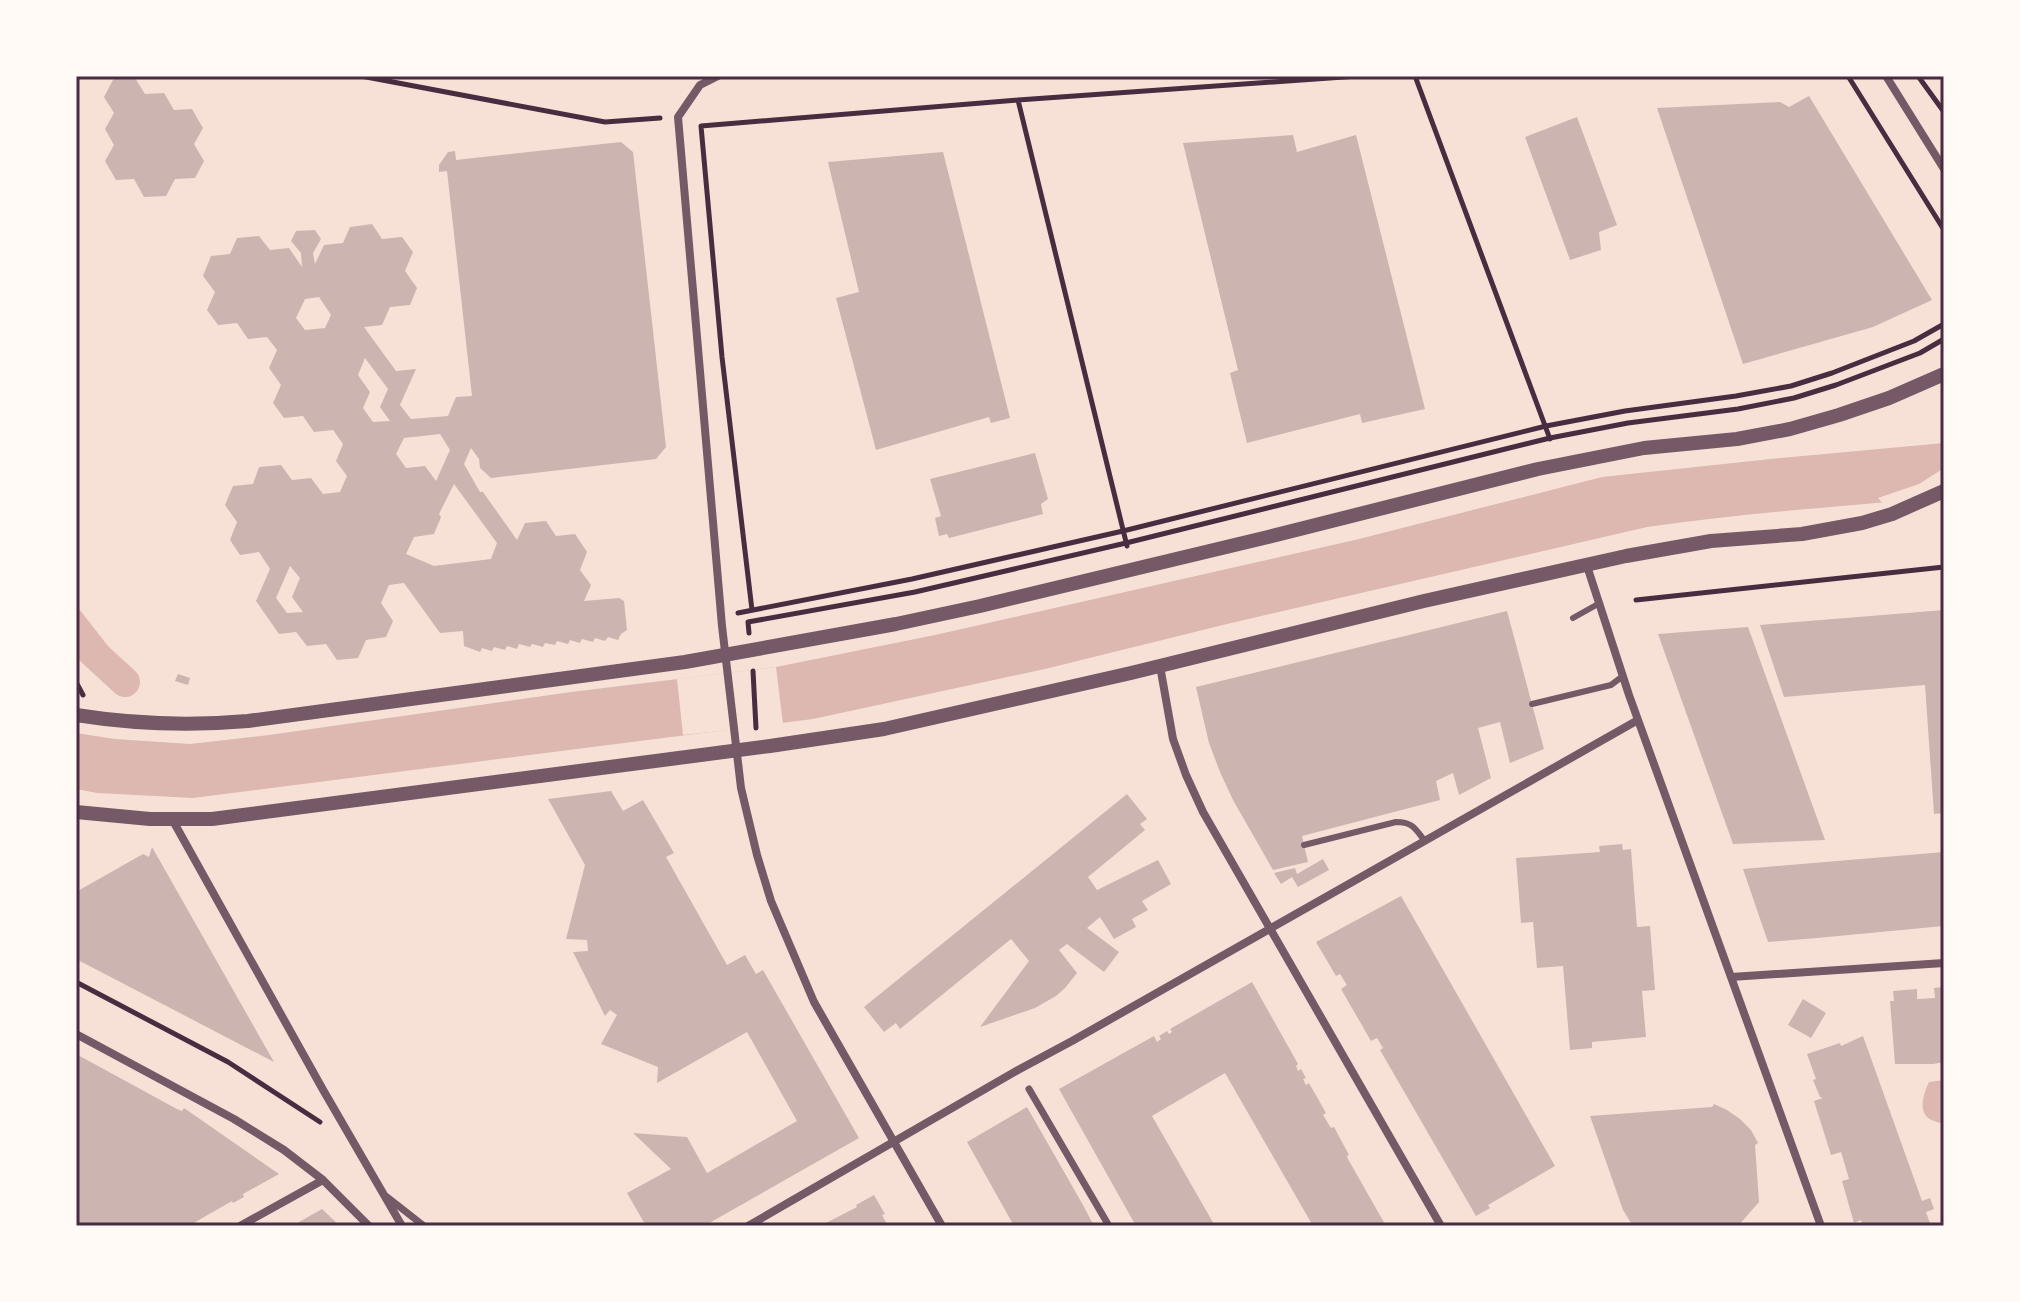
<svg xmlns="http://www.w3.org/2000/svg" width="2020" height="1302" viewBox="0 0 2020 1302" font-family="'Fira Sans Condensed',sans-serif">
<style>
.water{fill:#dcb8b0}
.pier{fill:#f7e1d7}
.lines{fill:none;stroke-linecap:round;stroke-linejoin:round}
.canal{stroke:#dcb8b0;stroke-width:30}
.building{fill:#ccb4b1;fill-rule:evenodd}
.path{stroke:#4a2c40;stroke-width:5}
.service{stroke:#755966;stroke-width:6}
.pedestrian{stroke:#755966;stroke-width:7}
.minor{stroke:#755966;stroke-width:8}
.tertiary{stroke:#755966;stroke-width:14}
.neatline{fill:none;stroke:#4a2c40;stroke-width:3}
</style>
<rect width="100%" height="100%" fill="#f7e1d7"/>
<path class="water" d="M1944,443V497C1845,506 1746,513 1647,527L1227,624L1045,669L813,719L193,798L97,793L76,789V733L115,739L190,744L269,735L571,692L776,667L935,635L1359,539L1602,477L1781,458Z
M76,605L115,655L100,675L76,656Z
M1944,1080V1123C1917,1121 1920,1101 1929,1082Z"/>
<path class="pier" d="M1944,468V501L1885,506L1878,498L1919,484Z
M776,667L783,724L683,735L677,679Z"/>
<g class="lines">
<path class="canal" d="M76,637L125,682"/>
</g>
<path class="building" d="M114,78H135L145,94L164,93L174,110L192,109L203,128L194,144L204,161L195,178L175,179L166,196L144,197L134,179L116,180L105,161L114,145L105,129L114,113L104,97Z
M1809,96L1932,300L1873,327L1743,364L1657,108L1780,102L1789,107Z
M1577,117L1617,225L1599,232L1601,250L1570,260L1525,137Z
M1293,135L1297,152L1356,135L1425,409L1362,423L1360,414L1247,443L1230,373L1238,370L1183,143Z
M621,142L633,152L666,447L656,459L491,478L480,468L479,459L471,448L464,464L480,492H483L517,540L525,523L546,521L556,536L575,534L587,552L580,570L591,585L584,601L619,598L624,601L627,630L621,634L618,640L608,637L605,641L595,638L593,642L582,639L580,643L570,640L568,644L557,641L555,645L545,643L543,647L532,644L530,647L519,644L517,649L507,646L505,650L494,647L492,651L482,648L480,652L464,646L463,631L440,633L404,583L389,585L381,603L393,621L386,637L366,640L358,658L337,660L326,644L307,646L296,632L279,634L256,601L270,569L259,552L240,555L230,540L237,522L225,505L233,486L253,484L259,467L281,465L292,480L311,478L323,494L340,492L347,476L336,461L343,444L333,430L314,432L303,416L284,418L273,403L281,385L269,368L277,350L267,337L248,339L237,323L218,325L207,310L215,292L203,276L211,256L230,254L237,238L259,236L270,250L289,248L302,267L301,253L291,241L296,231L315,230L321,239L313,253L315,264L324,245L343,243L350,227L372,224L382,239L402,237L413,252L405,271L417,288L410,305L390,307L382,325L364,327L396,371L416,369L400,405L411,419L448,416L456,397L472,396L447,171L439,172V165L448,152L455,151L456,160ZM319,297L331,315L325,328L305,330L296,318L305,299ZM365,358L388,389L380,407L390,421L373,422L363,408L370,392L358,375ZM440,434L450,450L436,481L425,466L406,468L396,454L404,438ZM454,484L497,543L491,559L434,566L406,554L414,537L434,534L441,517L439,514ZM290,566L300,578L292,597L303,612L287,613L276,598Z
M943,152L1010,418L991,423L989,417L876,450L836,298L859,292L828,162Z
M1035,453L1048,499L1041,504L1043,514L949,538L947,534L939,536L935,518L941,516L930,479Z
M1944,610V813L1934,814L1925,685L1784,697L1760,625Z
M1507,611L1544,749L1510,763L1500,722L1478,728L1491,778L1459,795L1453,773L1436,781L1440,800L1302,836L1308,862L1273,870L1233,800L1220,772L1209,743L1196,687Z
M1748,627L1825,840L1733,844L1658,634Z
M178,674L190,678L188,685L175,681Z
M611,791L623,811L643,800L674,853L666,857L727,965L745,955L756,974L763,970L859,1138L704,1226H646L627,1193L671,1169L633,1133L687,1137L707,1173L797,1121L747,1032L657,1083L658,1067L601,1044L617,1015L610,1010L605,1016L573,952L588,951L587,940L566,939L585,865L548,799Z
M1127,794L1147,819L1140,824L1145,830L1088,877L1097,890L1158,860L1171,884L1142,901L1148,910L1132,919L1136,927L1114,939L1100,917L1087,928L1119,952L1104,972L1067,944L1059,950L1077,973L1065,988L1056,996L1035,1008L980,1027L1029,961L1011,939L900,1029L896,1023L884,1032L864,1007Z
M1622,844L1623,850L1631,849L1637,927L1650,926L1655,990L1642,991L1646,1037L1592,1042V1048L1570,1050L1563,966L1537,968L1533,922L1521,923L1516,858L1600,852L1599,846Z
M152,847L274,1062L76,959V892L143,854L149,857Z
M1944,852V926L1817,938L1768,942L1743,869Z
M1323,859L1329,870L1298,887L1292,877L1281,884L1274,873L1295,868L1297,874Z
M1401,896L1555,1166L1488,1205L1490,1208L1476,1216L1380,1050L1383,1048L1377,1038L1371,1041L1341,989L1347,985L1340,974L1336,976L1316,942Z
M1252,982L1298,1064L1296,1066L1298,1071L1301,1069L1306,1078L1303,1079L1306,1085L1309,1083L1326,1113L1323,1115L1331,1128L1334,1127L1349,1155L1347,1156L1348,1159L1386,1226H1313L1225,1073L1152,1116L1215,1226H1136L1059,1089L1154,1036L1157,1042L1161,1039L1159,1036L1167,1031L1169,1034L1172,1032L1170,1029Z
M1944,987V1062L1933,1064H1895L1890,1001H1894L1893,991L1917,989V999L1935,998L1934,988Z
M1803,999L1826,1013L1811,1038L1788,1025Z
M1863,1036L1922,1201L1930,1198L1934,1209L1926,1212L1931,1226H1863L1861,1220L1854,1223L1842,1181L1849,1179L1841,1152L1831,1155L1814,1101L1823,1098L1820,1097L1813,1080L1816,1079L1807,1054L1840,1043L1841,1046Z
M76,1054L177,1109L182,1111L184,1108L279,1174L243,1194L244,1197L233,1203L232,1201L192,1224L193,1226H76Z
M1714,1104L1727,1110L1740,1119L1751,1130L1758,1143L1755,1145L1759,1202L1738,1226H1633L1623,1210L1590,1116L1712,1107Z
M1027,1107L1083,1205L1094,1226H1014L967,1142Z
M874,1195L885,1214L882,1215L888,1226H820L857,1207L856,1205Z
M322,1209L340,1226H292Z"/>
<g class="lines">
<path class="path" d="M361,76L605,122L660,118
M1415,76L1550,439
M1848,76L1944,230
M1918,76L1944,112
M1018,100L1127,546
M1636,600L1944,567
M752,610L722,357L701,126L1018,100L1358,76
M738,613L912,579L1123,531L1546,426L1625,411L1736,396L1791,386L1832,373L1914,341L1944,324
M749,633L748,622L915,592L1126,543L1550,438L1628,423L1738,409L1794,398L1836,385L1920,353L1944,339
M753,671L756,728
M76,682L83,695
M76,982L228,1062L320,1122"/>
<path class="service" d="M1573,618L1598,604
M1532,704L1611,685L1623,676
M1304,845L1396,822C1412,822 1415,828 1424,840"/>
<path class="pedestrian" d="M1029,1089L1109,1226
M387,1197L424,1226"/>
<path class="minor" d="M718,76L700,85L678,117L722,626L741,788L757,855L771,901L814,1002L942,1226
M1886,76L1944,169
M1587,566L1629,695L1821,1226
M1160,666L1173,739L1186,775L1203,812L1441,1226
M172,819L322,1088L402,1226
M1731,977L1944,963
M76,1034L234,1119L284,1150L323,1180L369,1226
M240,1226L323,1180
M748,1226L1018,1070L1072,1041L1638,720"/>
<path class="tertiary" d="M76,715C133,724 190,726 248,721L685,662L896,624L980,606L1268,537L1538,469L1644,448L1737,439L1790,429L1839,415L1889,398L1944,374
M76,812L150,819H212L770,746L884,729L1131,673L1424,601L1626,556L1711,541L1802,534L1862,523L1892,514L1944,491"/>
</g>
<rect width="2020" height="1302" fill="none" stroke="#fffaf5" stroke-width="156"/>
<rect x="78" y="78" width="1864" height="1146" class="neatline"/>
</svg>
